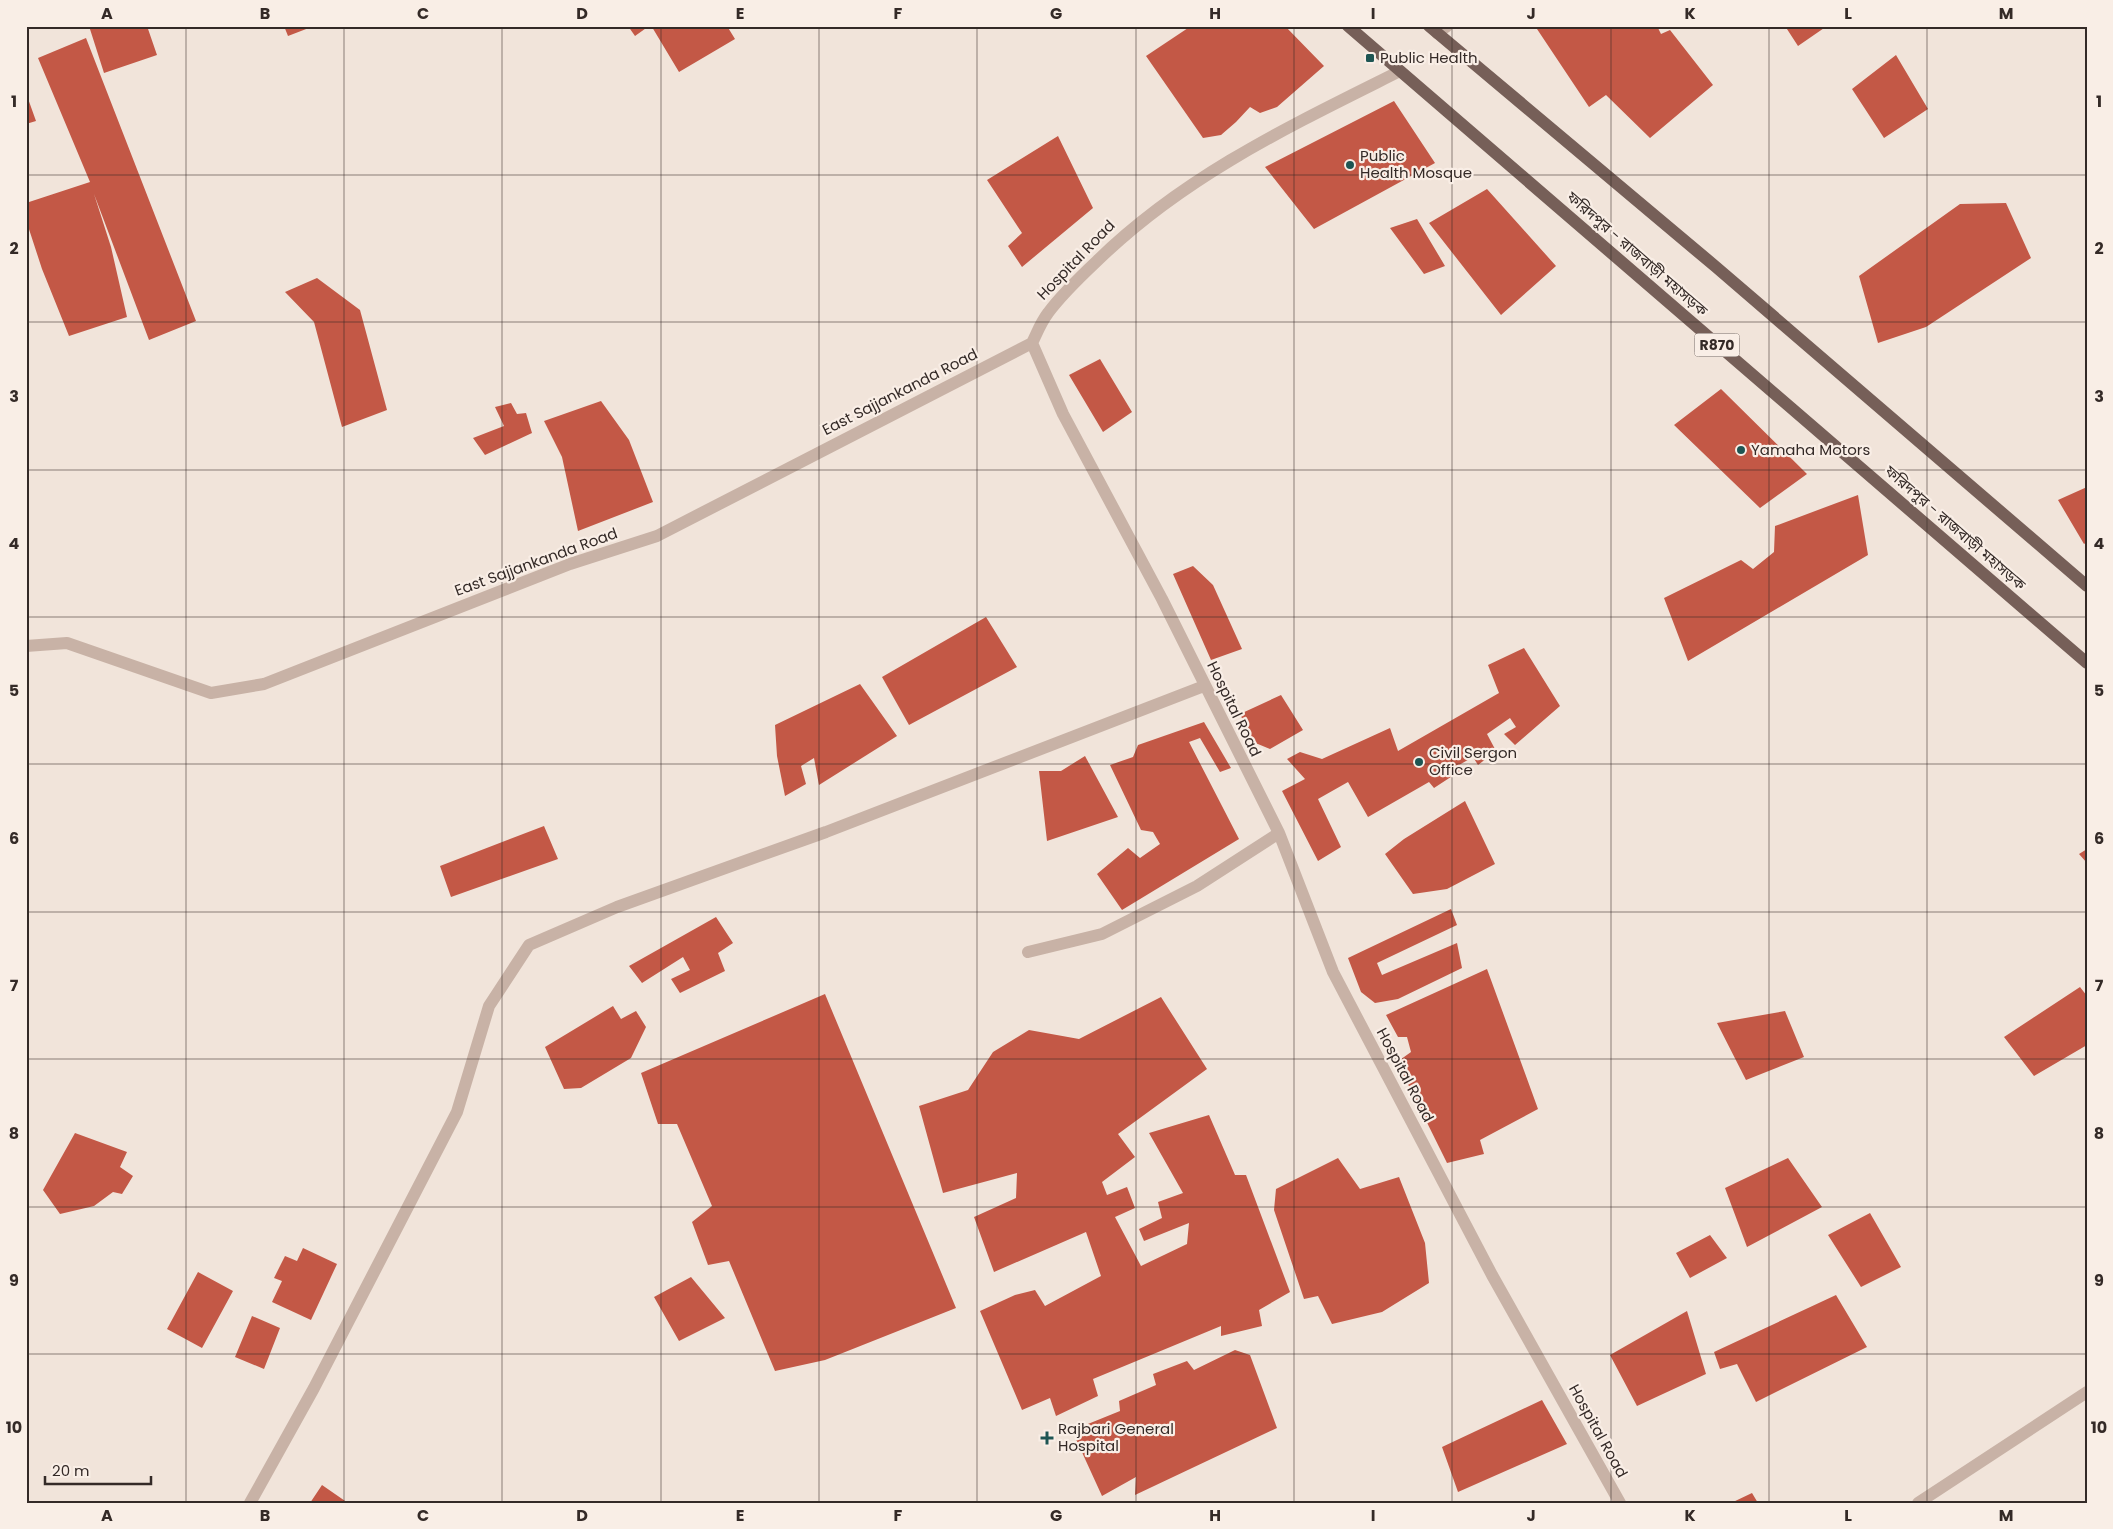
<svg xmlns="http://www.w3.org/2000/svg" width="2113" height="1529" viewBox="0 0 2113 1529" font-family="Poppins,'Noto Sans Bengali',sans-serif">
<style>
.building{fill:#c35846}
.lines{fill:none;stroke-linecap:round;stroke-linejoin:round}
.street{stroke:#c8b2a6;stroke-width:12}
.primary{stroke:#765f58;stroke-width:12}
.grid{fill:none;stroke:#342a27;stroke-width:1;stroke-opacity:0.55}
.poi-dot{fill:#1e5553;stroke:#f9eee6;stroke-width:2}
.labels{text-anchor:middle;stroke-width:4.5;stroke-linejoin:round;paint-order:stroke}
.shield{fill:#f9eee6;stroke:#6f6560;stroke-width:1}
.shield-label{font-size:14px;font-weight:bold;fill:#342a27}
.poi-label{font-size:15px;fill:#342a27;stroke:#f9eee6;text-anchor:start}
.street-label{font-size:15px;fill:#342a27;stroke:#f9eee6}
.neatline{fill:none;stroke:#342a27;stroke-width:2}
.grid-label{font-size:16px;text-anchor:middle;font-weight:bold;fill:#342a27}
</style>
<rect width="100%" height="100%" fill="#f1e4da"/>
<path class="building" d="M89,26H147L157,55L104,73Z
M284,26H314L288,36Z
M628,26H649L635,36Z
M654,26H727L735,39L679,72L652,27Z
M1191,26H1285L1324,66L1277,107L1260,113L1250,107L1236,122L1221,135L1203,138L1146,56Z
M1535,26H1657L1661,34L1670,30L1713,85L1650,138L1606,95L1589,107Z
M1785,26H1827L1798,46Z
M86,38L196,321L149,340L94,194L111,247L127,317L69,336L42,269L26,220V203L90,182L38,58Z
M1896,55L1928,109L1884,138L1852,89Z
M26,93L36,121L26,124Z
M1394,101L1435,163L1314,229L1265,167Z
M1058,136L1093,208L1022,267L1008,246L1022,233L987,180Z
M1487,189L1556,266L1501,315L1429,223Z
M2006,203L2031,258L1926,327L1878,343L1859,276L1960,204Z
M1417,219L1445,266L1424,274L1390,228Z
M317,278L360,310L387,410L342,427L314,322L285,292Z
M1100,359L1132,412L1103,432L1069,375Z
M1721,389L1807,474L1760,508L1674,425Z
M601,401L629,440L653,502L578,531L562,457L544,421Z
M511,403L517,414L526,413L532,433L485,455L473,438L504,426L495,407Z
M2087,487V542L2084,544L2058,500Z
M1858,495L1868,555L1688,661L1664,598L1741,560L1753,569L1774,552L1775,526Z
M1193,566L1213,585L1242,649L1211,660L1173,574Z
M986,617L1017,667L909,725L882,677Z
M1524,648L1560,706L1515,745L1504,734L1516,727L1510,718L1487,734L1496,751L1478,765L1473,757L1459,765L1460,771L1434,788L1429,782L1368,817L1348,782L1318,799L1341,847L1318,861L1282,791L1305,779L1287,759L1300,752L1322,759L1390,728L1398,751L1499,693L1488,665Z
M860,684L897,736L819,785L814,758L801,766L806,784L785,796L777,756L775,725Z
M1281,695L1303,730L1270,749L1253,742L1240,714Z
M1204,722L1231,768L1220,772L1200,738L1189,742L1239,839L1122,910L1097,874L1128,848L1140,858L1160,844L1153,832L1141,830L1110,765L1133,757L1138,745Z
M1085,756L1118,817L1047,841L1039,771H1061Z
M1465,801L1495,864L1447,889L1413,894L1385,854L1404,839Z
M544,826L558,859L451,897L440,866Z
M2087,849V863L2079,854Z
M1451,909L1457,925L1377,963L1382,975L1457,943L1462,968L1398,999L1375,1003L1361,992L1348,958Z
M716,917L733,943L718,953L725,971L680,993L671,979L690,970L683,957L642,983L629,966Z
M1487,969L1538,1109L1480,1140L1484,1154L1447,1163L1397,1062L1411,1052L1407,1037H1398L1386,1015Z
M2080,987L2087,996V1045L2034,1076L2004,1037Z
M825,994L956,1308L825,1360L775,1371L729,1261L708,1265L692,1222L712,1206L677,1124H658L641,1073Z
M1161,997L1207,1069L1118,1134L1135,1157L1102,1182L1107,1195L1127,1187L1135,1208L1115,1217L1141,1266L1187,1244L1189,1223L1144,1241L1139,1229L1162,1218L1158,1202L1183,1193L1149,1133L1209,1115L1235,1175H1246L1290,1292L1259,1310L1262,1326L1221,1336V1326L1093,1379L1098,1396L1056,1416L1050,1398L1022,1410L980,1311L1015,1295L1035,1290L1045,1306L1101,1276L1086,1232L994,1272L974,1217L1016,1198L1017,1173L943,1193L919,1106L968,1090L993,1052L1029,1030L1079,1039Z
M613,1006L621,1019L636,1011L646,1027L631,1058L581,1088L564,1089L545,1047Z
M1785,1011L1804,1057L1746,1080L1717,1023Z
M75,1133L127,1152L120,1167L133,1176L122,1194L113,1192L94,1206L60,1214L43,1190Z
M1338,1158L1360,1189L1399,1177L1425,1243L1429,1283L1382,1312L1332,1324L1318,1296L1304,1299L1274,1210L1276,1189Z
M1788,1158L1822,1207L1747,1247L1725,1188Z
M1870,1213L1901,1267L1861,1287L1828,1235Z
M1710,1235L1727,1258L1690,1278L1676,1253Z
M303,1248L337,1264L311,1320L272,1302L282,1281L274,1278L285,1256L297,1261Z
M198,1272L233,1291L202,1348L167,1329Z
M691,1277L725,1318L679,1341L654,1297Z
M1836,1295L1867,1347L1756,1402L1737,1364L1720,1369L1714,1352Z
M1687,1311L1706,1374L1637,1406L1610,1355Z
M252,1316L280,1328L264,1369L235,1357Z
M1235,1350L1250,1355L1277,1428L1135,1495L1136,1477L1102,1496L1075,1437L1078,1428L1120,1411L1119,1401L1156,1385L1153,1374L1187,1361L1194,1370Z
M1542,1400L1567,1444L1458,1492L1442,1447Z
M322,1485L348,1503H310Z
M1752,1493L1758,1503H1731Z"/>
<g class="lines">
<path class="street" d="M1437,33L1447,26
M1400,71C1292,125 1185,175 1097,261C1080,277 1062,294 1048,313C1041,322 1037,333 1032,343L1063,414L1162,599L1279,833L1333,972L1492,1275L1620,1503
M26,646L67,643L211,693L264,684L570,564L657,536L1032,343
M1028,952L1102,934L1197,886L1279,833
M250,1503L314,1388L457,1112L489,1006L529,945L617,907L826,832L1204,686
M1918,1503L2087,1392"/>
<path class="primary" d="M1348,26L2087,663
M1429,26L1716,267L2087,586"/>
</g>
<path class="grid" d="M186,26V1503M344,26V1503M502,26V1503M661,26V1503M819,26V1503M977,26V1503M1136,26V1503M1294,26V1503M1452,26V1503M1611,26V1503M1769,26V1503M1927,26V1503M26,175H2087M26,322H2087M26,470H2087M26,617H2087M26,764H2087M26,912H2087M26,1059H2087M26,1207H2087M26,1354H2087"/>
<g class="poi-dot">
<rect x="1365" y="53" width="10" height="10" rx="2.5"/>
<circle cx="1350" cy="165" r="5"/>
<circle cx="1741" cy="450" r="5"/>
<circle cx="1419" cy="762" r="5"/>
<path d="M1044.5 1430.5h5v5h5v5h-5v5h-5v-5h-5v-5h5z"/>
</g>
<g class="labels">
<rect class="shield" x="1694.5" y="333.5" width="45" height="23" rx="4"/>
<g class="shield-label">
<text x="1717" y="350">R870</text>
</g>
<g class="poi-label">
<text x="1380" y="63">Public Health</text>
<text x="1360" y="161">Public<tspan x="1360" dy="17">Health Mosque</tspan></text>
<text x="1751" y="455">Yamaha Motors</text>
<text x="1429" y="758">Civil Sergon<tspan x="1429" dy="17">Office</tspan></text>
<text x="1058" y="1434">Rajbari General<tspan x="1058" dy="17">Hospital</tspan></text>
</g>
<g class="street-label">
<text transform="translate(1637 254) rotate(41)" y="5">ফরিদপুর - রাজবাড়ী মহাসড়ক</text>
<text transform="translate(1076 260) rotate(-46)" y="5">Hospital Road</text>
<text transform="translate(900 392) rotate(-27)" y="5">East Sajjankanda Road</text>
<text transform="translate(1955 528) rotate(41)" y="5">ফরিদপুর - রাজবাড়ী মহাসড়ক</text>
<text transform="translate(536 562) rotate(-20)" y="5">East Sajjankanda Road</text>
<text transform="translate(1234 709) rotate(64)" y="5">Hospital Road</text>
<text transform="translate(1405 1075) rotate(62)" y="5">Hospital Road</text>
<text transform="translate(1598 1431) rotate(61)" y="5">Hospital Road</text>
</g>
</g>
<rect width="2113" height="1529" fill="none" stroke="#f9eee6" stroke-width="55"/>
<path d="M45 1476v8h106v-8" fill="none" stroke="#342a27" stroke-width="2.5"/>
<text x="52" y="1476" font-size="15" fill="#342a27" stroke="#f9eee6" stroke-width="4" paint-order="stroke">20 m</text>
<rect x="28" y="28" width="2058" height="1474" class="neatline"/>
<g class="grid-label">
<text x="107" y="19">A</text>
<text x="265" y="19">B</text>
<text x="423" y="19">C</text>
<text x="582" y="19">D</text>
<text x="740" y="19">E</text>
<text x="898" y="19">F</text>
<text x="1056" y="19">G</text>
<text x="1215" y="19">H</text>
<text x="1373" y="19">I</text>
<text x="1531" y="19">J</text>
<text x="1690" y="19">K</text>
<text x="1848" y="19">L</text>
<text x="2006" y="19">M</text>
<text x="14" y="107">1</text>
<text x="2099" y="107">1</text>
<text x="14" y="254">2</text>
<text x="2099" y="254">2</text>
<text x="14" y="402">3</text>
<text x="2099" y="402">3</text>
<text x="14" y="549">4</text>
<text x="2099" y="549">4</text>
<text x="14" y="696">5</text>
<text x="2099" y="696">5</text>
<text x="14" y="844">6</text>
<text x="2099" y="844">6</text>
<text x="14" y="991">7</text>
<text x="2099" y="991">7</text>
<text x="14" y="1139">8</text>
<text x="2099" y="1139">8</text>
<text x="14" y="1286">9</text>
<text x="2099" y="1286">9</text>
<text x="14" y="1433">10</text>
<text x="2099" y="1433">10</text>
<text x="107" y="1521">A</text>
<text x="265" y="1521">B</text>
<text x="423" y="1521">C</text>
<text x="582" y="1521">D</text>
<text x="740" y="1521">E</text>
<text x="898" y="1521">F</text>
<text x="1056" y="1521">G</text>
<text x="1215" y="1521">H</text>
<text x="1373" y="1521">I</text>
<text x="1531" y="1521">J</text>
<text x="1690" y="1521">K</text>
<text x="1848" y="1521">L</text>
<text x="2006" y="1521">M</text>
</g>
</svg>
